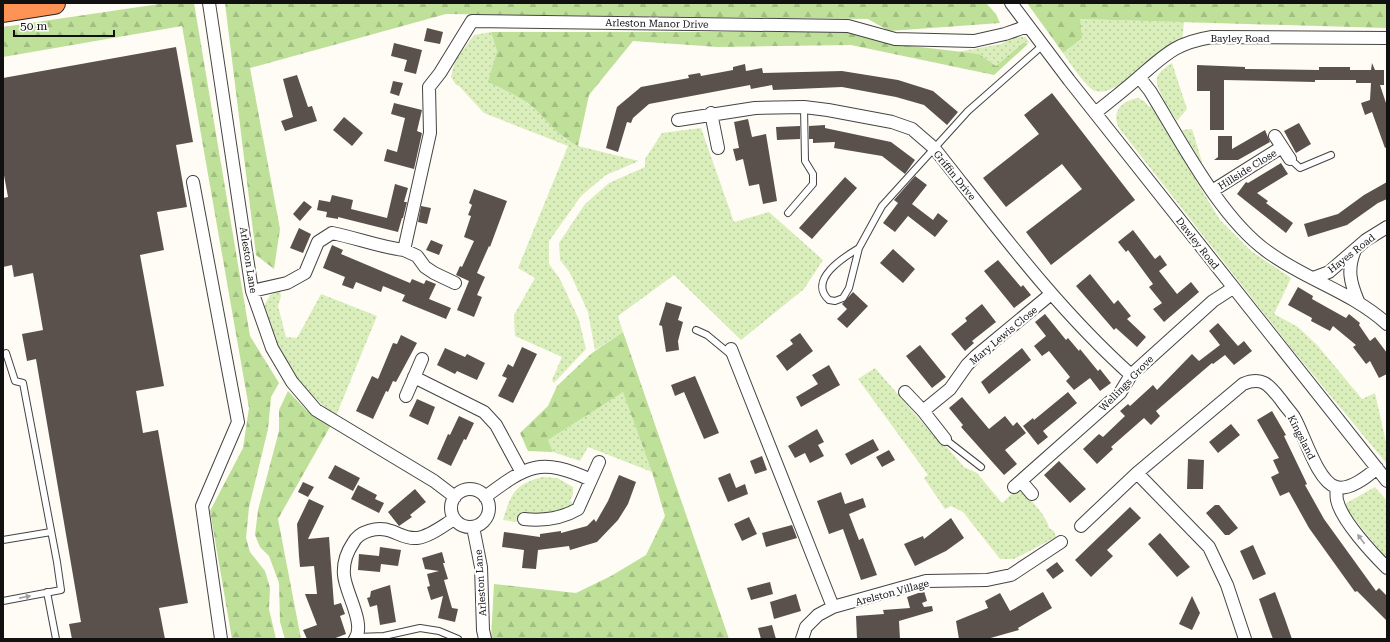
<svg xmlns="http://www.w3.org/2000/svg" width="1390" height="642" viewBox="0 0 1390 642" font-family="'Roboto Serif',serif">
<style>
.grass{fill:url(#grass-dots)}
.forest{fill:url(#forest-firs)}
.building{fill:#5b514c}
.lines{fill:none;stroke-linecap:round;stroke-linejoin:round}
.lane-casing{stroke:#444;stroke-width:8}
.street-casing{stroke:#444;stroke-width:14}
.highway-casing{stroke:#222;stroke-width:24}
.lane{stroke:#fff;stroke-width:6}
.street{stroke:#fff;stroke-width:12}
.highway{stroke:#fd9455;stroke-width:22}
.oneway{fill:#a0a0a0}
.labels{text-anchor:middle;stroke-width:4;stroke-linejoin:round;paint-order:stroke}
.street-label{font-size:10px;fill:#111;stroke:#fff}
</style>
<defs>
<pattern id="grass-dots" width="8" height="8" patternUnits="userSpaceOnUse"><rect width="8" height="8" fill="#d9eeba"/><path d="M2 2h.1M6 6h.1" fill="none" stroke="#b9cb9f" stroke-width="1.8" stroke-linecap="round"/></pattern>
<pattern id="forest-firs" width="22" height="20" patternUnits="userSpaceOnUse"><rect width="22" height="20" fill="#bee098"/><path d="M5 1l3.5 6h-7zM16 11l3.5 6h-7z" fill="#a2bf82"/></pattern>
</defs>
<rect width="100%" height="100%" fill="#fffcf5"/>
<path class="grass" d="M1080,19L1184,22L1182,42L1117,89L1115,87C1110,90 1102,93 1096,91C1087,90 1069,61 1063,53L1070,48Z
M491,32L497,51L489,82L518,96L538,112L564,138L578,146L639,161L606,175L581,196L549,241V264L560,279L579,320L586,349L554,383L552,380L562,357L515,336L514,315L535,278L518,268L568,146L484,113L459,86L456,85L451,77L455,61L474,35Z
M1014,36L1025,37L1030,43L1024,42L996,66L979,54L957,52L1001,44Z
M1172,63L1187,109L1177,121C1172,113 1154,87 1157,78C1159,71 1166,67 1172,63Z
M1138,98L1144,101L1149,107L1151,106L1220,220L1251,251L1291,278L1274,314L1298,327L1318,346L1362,399L1375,393L1387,447V464L1291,348L1119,128C1111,112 1121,101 1138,98Z
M701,128L734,222L769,212L823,260L804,289L741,340L674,275L618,316L623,332L595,350L588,312L570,273L560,260L559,243L585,204L609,183L645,167V159L662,133Z
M1192,129L1202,162H1201L1182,130Z
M280,291L281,296L278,306L286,337L297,338L321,294L377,316L336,416C293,382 280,359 263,308L270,295Z
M875,368L942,445L944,444L964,467L977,473L1002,503L1013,493L1020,492C1031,499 1046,515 1049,528L1054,531L1056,537L1014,559H1000L963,512L951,506L945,509L924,478L928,475L858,379Z
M623,391L652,472L588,447L580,461L553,452L548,440Z
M543,477L557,478L573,487V494L570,501L573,503C559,517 537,515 519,514L518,522L503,520C511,493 515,484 543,477Z
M1375,487L1387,501V559L1343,505Z"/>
<path class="forest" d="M166,3H194L250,336L279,383L271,397L268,429L249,507L246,538L250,552L265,571L270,588L269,609L276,639H232L210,511L243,448L249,408L182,26L3,57V27Z
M225,3H986L996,14L1000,23L889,31L868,19L446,14L250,68L280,229L274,269L256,255Z
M1027,3H1387V28L1080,19L1082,38L1063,53Z
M491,32H844L895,44L979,54L996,66L1024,42L1028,44L994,75L851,45L718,47L633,41L589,95L578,146C560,137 552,126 538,112C524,98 507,91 488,82L497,51Z
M623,332L729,639H491L494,584L576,593L611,576L646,555L665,516L652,472L623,392L548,440L553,452L528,451L520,433L548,406L557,386L592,353Z
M288,391L307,411L331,425L278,519L301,639H285L280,622L279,583L269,556L260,547L255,535L258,510L279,431V410Z"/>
<path class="building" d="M427,28L443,32L440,44L424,41Z
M394,43L422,50L416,74L404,71L407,60L391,56Z
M176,47L193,142L176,145L187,207L157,212L164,250L140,255L164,386L136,391L143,433L158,430L188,603L159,608L165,639H72L69,624L81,622L36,359L27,361L22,334L43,330L33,273L14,277L12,265L3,267V198L8,197L3,170V78Z
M1372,63L1375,70H1384V85H1380L1387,106V147L1385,148L1372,112L1365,115L1361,103L1370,100L1371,83H1356V80H1315V82L1224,80V130H1210V91H1197V65L1245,67V69L1319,70V67H1350V70H1371Z
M745,64L746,71L762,68L763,73L842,71L898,80L933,91L958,112L947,125L924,105L896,97L842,87L773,90L772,85L751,89L750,85L649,104L633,118L631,123L627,122L618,152L606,148L617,107L641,87L689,78L688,75L700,73L701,76L733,70V67Z
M297,75L308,107L312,106L317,121L285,131L281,121L293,117L283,79Z
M393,81L403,83L399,96L390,93Z
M1052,93L1135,200L1051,265L1026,232L1082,189L1062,164L1006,207L983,178L1039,134L1024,115Z
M394,103L422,110L417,131L422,133L414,169L384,161L387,149L397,152L405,118L391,114Z
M344,117L363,133L352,146L333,130Z
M748,119L752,137L766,134L777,201L763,204L759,184L749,186L743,159L736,161L733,149L739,148L734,122Z
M1299,123L1311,144L1296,153L1284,131Z
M825,125V128L891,142L915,160L905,174L882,156L834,148L835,142L813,143V139H809V126Z
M800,126V139L777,140L776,127Z
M1265,130L1270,142L1238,160H1214L1218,157V136H1232V149Z
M1281,163L1288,174L1257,193L1268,201L1266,203L1293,223L1286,233L1237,194L1246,182L1248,183Z
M915,176L927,185L912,204L933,220L938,213L948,221L935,237L908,216L895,232L883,223L898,203L894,200Z
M845,177L857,188L812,239L799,228Z
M1387,182V199L1378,203L1347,225L1308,237L1304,224L1338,214L1364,195Z
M395,184L408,188L404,202H407L403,218H402L398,232L338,217V219L326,217L327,212L317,210L319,200L330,202L332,195L353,200L351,209L387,218Z
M474,189L507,201L490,247L489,246L477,273L485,277L477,295L482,297L474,317L457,310L469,281L456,275L460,266L462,267L474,241L464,237L471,216L468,215L472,205L469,203Z
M304,201L312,207L300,221L293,214Z
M421,206L431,208L427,224L418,222Z
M299,228L311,234L303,253L290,248Z
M1133,230L1155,259L1160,255L1167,265L1159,271L1177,294L1191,282L1199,292L1164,322L1153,309L1162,303L1149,287L1153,284L1128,250L1126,252L1118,242Z
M431,240L443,245L439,255L426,250Z
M332,245L343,250L341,254L410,283L412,279L424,284L426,280L436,284L429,299L451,308L446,319L402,301L405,295L383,286L381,292L356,282L353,289L342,285L345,277L323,268Z
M893,249L915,269L903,283L880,263Z
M998,260L1021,287L1023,285L1031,295L1014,308L984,271Z
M1090,274L1114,304L1118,300L1131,316L1127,319L1146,337L1137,347L1116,328L1114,330L1076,286Z
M1298,287L1313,296L1312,299L1346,318L1349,314L1360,323L1359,325L1370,341L1375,337L1387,353V374L1379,378L1370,361L1366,364L1353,347L1356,345L1333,326L1330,331L1311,321L1312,318L1288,305Z
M853,292L868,306L847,328L837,319L847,309L842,304Z
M666,302L682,307L678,320L683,322L678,341L679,350L666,352L662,326L659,325Z
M982,304L996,322L972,341L974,343L965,351L951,334L967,321L965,318Z
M1045,314L1066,340L1068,338L1079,351L1080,349L1098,371L1100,369L1111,383L1100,391L1090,378L1074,390L1066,381L1070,377L1049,351L1042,356L1034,346L1046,336L1035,322Z
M1218,323L1238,346L1244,341L1252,351L1234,365L1225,355L1213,364L1212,363L1156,411L1160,416L1151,425L1144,418L1111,447L1113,449L1097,464L1083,449L1099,434L1103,437L1125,416L1120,411L1128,404L1130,406L1153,385L1157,390L1192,354L1199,361L1220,345L1209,331Z
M800,333L813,351L787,371L776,356L793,344L790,340Z
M401,335L417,343L396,382L393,381L388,392L386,391L373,419L356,411L372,376L378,379L393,343L397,344Z
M920,345L946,377L932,388L906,356Z
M522,347L537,354L513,403L498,396L507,378L502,376L508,364L513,367Z
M445,348L465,357L467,354L485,363L477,380L457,371L455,374L437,365Z
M1022,348L1031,360L989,394L981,382Z
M829,365L840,385L801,407L796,397L818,384L812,375Z
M695,376L719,433L704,439L684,392L675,396L671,385Z
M1068,392L1077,403L1043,431L1048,437L1038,445L1023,426L1033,418L1034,420Z
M962,397L989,429L1005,416L1013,426L1017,422L1026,433L1005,450L1017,464L1004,475L961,427L963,425L949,408Z
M417,399L435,407L428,425L409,416Z
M1272,411L1286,435L1284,436L1307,484L1305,485L1324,519L1376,591L1379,588L1387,596V621L1357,591L1355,592L1309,528L1289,492L1280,496L1271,477L1279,473L1273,460L1279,458L1257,420Z
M459,416L474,423L466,440L464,439L451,466L437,459L448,434L450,435Z
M1231,424L1240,435L1218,453L1209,442Z
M817,429L824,442L818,445L824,456L810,463L805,453L795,458L788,446Z
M873,439L879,450L851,465L845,454Z
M889,450L895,460L882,467L876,457Z
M762,456L767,470L755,474L750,461Z
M1188,459L1204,460L1203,489H1187Z
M1059,461L1086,489L1070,503L1044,475Z
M335,465L360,478L353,491L328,478Z
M730,473L736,488L745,484L748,494L728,502L718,478Z
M619,475L636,482L628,504L618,520L597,542L570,550L569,546L538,550L536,569L522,568L524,550L502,547L504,532L540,537V534L561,531V533L587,526L594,519L596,522L608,501Z
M303,482L314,487L308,497L298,492Z
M358,485L377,495L375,499L384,503L379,513L351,499Z
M415,489L426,502L410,515L412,517L399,526L388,512Z
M841,492L845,504L863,498L866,507L849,514L859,540L863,538L877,575L861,580L843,529L829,534L817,501Z
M309,499L324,506L308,539L329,537L334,605L341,603L345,614L340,616L346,634L333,639H307L303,630L317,625L305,594H317L314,566L300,567L299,556L297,524Z
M1215,505H1219L1238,528L1229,535H1225L1206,513Z
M1130,507L1141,518L1107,550L1113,556L1091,577L1075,560Z
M749,517L757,534L742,541L734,524Z
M951,518L964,538L946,551L915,566L904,544L923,536L924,539Z
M792,525L797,538L766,547L762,533Z
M1160,533L1190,567L1177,577L1148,544Z
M1253,545L1266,574L1253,580L1240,551Z
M380,547L401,550L398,566L381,564L380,572L358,570L359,554L379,556Z
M442,552L445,563H443L448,579L444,580L452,608L458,609L455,622L438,618L443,596L431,600L427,587L430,586L427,574L439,571L425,569L422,558Z
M1057,562L1064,571L1053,579L1046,570Z
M770,582L773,594L751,600L747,588Z
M390,585L396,622L380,625L377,605L370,607L367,598L370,597L371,591Z
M924,591L927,601L922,603L924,607L932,606L933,611L899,621L900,639H857L856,616L884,614L883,610L910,608L907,597Z
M1043,592L1052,608L1018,628L1019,630L987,639H959L956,621L988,608L985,601L1000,593L1010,611Z
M1275,592L1285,619L1292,639H1273L1270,631L1259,599Z
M796,594L801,611L774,619L770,602Z
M1192,596L1200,613L1192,630L1179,624Z
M772,625L776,639H761L758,628Z"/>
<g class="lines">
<g class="lane-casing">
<path id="lane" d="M1290,159L1300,168L1331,155
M788,213L813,184V174L805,161L804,107
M859,248C844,257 807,280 829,300L835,301L843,298L849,288L859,248L882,206L968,111L1043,45
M696,330L707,335L730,354
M945,439L981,467
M3,540L51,532
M47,592L56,639
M3,601L61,590L57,562L23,383L15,381L6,353
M357,637L384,636L420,628L439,631L458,639"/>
</g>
<g class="street-casing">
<path id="street" d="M209,3L252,291L272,348L292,382L316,410L434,481L455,497
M1011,3L1069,80L1387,481
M1139,77L1150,91C1181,141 1220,218 1268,252C1306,280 1352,292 1387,324
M711,113L718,148
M1095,113C1109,102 1124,90 1138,78C1165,55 1175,43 1212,37L1387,38
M678,120L755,108L804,107L828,110L892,122L912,129L934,148C996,226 1056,308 1131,375
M1275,136L1290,159
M193,182L238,422L202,506L221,639
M1212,191L1282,147
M404,250L417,256L425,267L434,273L455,283
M1355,250C1347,269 1350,282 1358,301
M1313,278L1329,272L1366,240L1387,227
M252,291L287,283L305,273L318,242L332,233C357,238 379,247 404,250L430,133L429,87L440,73L472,21L848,26L895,39L974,41L1005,34L1028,26
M731,349L833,607
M414,377L484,412L496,425L521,471
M905,392L923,411L945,439
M406,396L422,359
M923,411L950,389L967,365L976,356L1051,294
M1137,473L1209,547L1227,585L1245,639
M1021,481L1032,494
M1014,487L1120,393L1131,375L1213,301L1233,288
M1336,488C1337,491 1336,496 1337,500C1341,520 1373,554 1387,568
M451 508a19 19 0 1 1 38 0a19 19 0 1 1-38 0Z
M485,497C528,465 540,457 591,480
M524,519C543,521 561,519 578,509L599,462
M1081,526L1137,473L1243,384C1263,376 1269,385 1281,400C1285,406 1290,411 1294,417C1304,434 1317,481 1336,487C1349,491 1368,476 1377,468
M473,527L481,567L483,630L485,639
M355,639C366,624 345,592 344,575C343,564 347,552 353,543C359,531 378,526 391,531C400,534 406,539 417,538C429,537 444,525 454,519
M802,639L806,627L818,615L833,607L926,581L987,580L1011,575L1061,542"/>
</g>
<g class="highway-casing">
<path id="highway" d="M3,11L54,3"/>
</g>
<use href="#lane" class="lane"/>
<use href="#street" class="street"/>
<use href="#highway" class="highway"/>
</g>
<defs><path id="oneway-solid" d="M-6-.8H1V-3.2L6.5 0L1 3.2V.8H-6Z"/></defs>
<g class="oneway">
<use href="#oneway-solid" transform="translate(1361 539) rotate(-127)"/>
<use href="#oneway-solid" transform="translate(25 597) rotate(-11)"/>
</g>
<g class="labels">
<g class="street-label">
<text transform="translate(657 23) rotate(1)" y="4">Arleston Manor Drive</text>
<text x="1240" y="42">Bayley Road</text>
<text transform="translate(1247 169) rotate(-32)" y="4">Hillside Close</text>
<text transform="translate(955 175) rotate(51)" y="4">Griffin Drive</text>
<text transform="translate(1198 243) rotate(52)" y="4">Dawley Road</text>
<text transform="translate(1351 253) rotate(-38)" y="4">Hayes Road</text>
<text transform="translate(249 260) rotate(81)" y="4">Arleston Lane</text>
<text transform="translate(1003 335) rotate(-40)" y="4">Mary Lewis Close</text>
<text transform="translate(1126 383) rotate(-46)" y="4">Wellings Grove</text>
<text transform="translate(1302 437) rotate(63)" y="4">Kingsland</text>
<text transform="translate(480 583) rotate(-94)" y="4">Arleston Lane</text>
<text transform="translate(892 592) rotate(-15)" y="4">Arelston Village</text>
</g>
</g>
<rect width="1390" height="642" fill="none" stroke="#111111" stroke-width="8"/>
<path d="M14 30v6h100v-6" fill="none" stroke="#111111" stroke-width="2"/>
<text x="20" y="30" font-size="12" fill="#111111" stroke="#ffffff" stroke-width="3" paint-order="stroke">50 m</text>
</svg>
